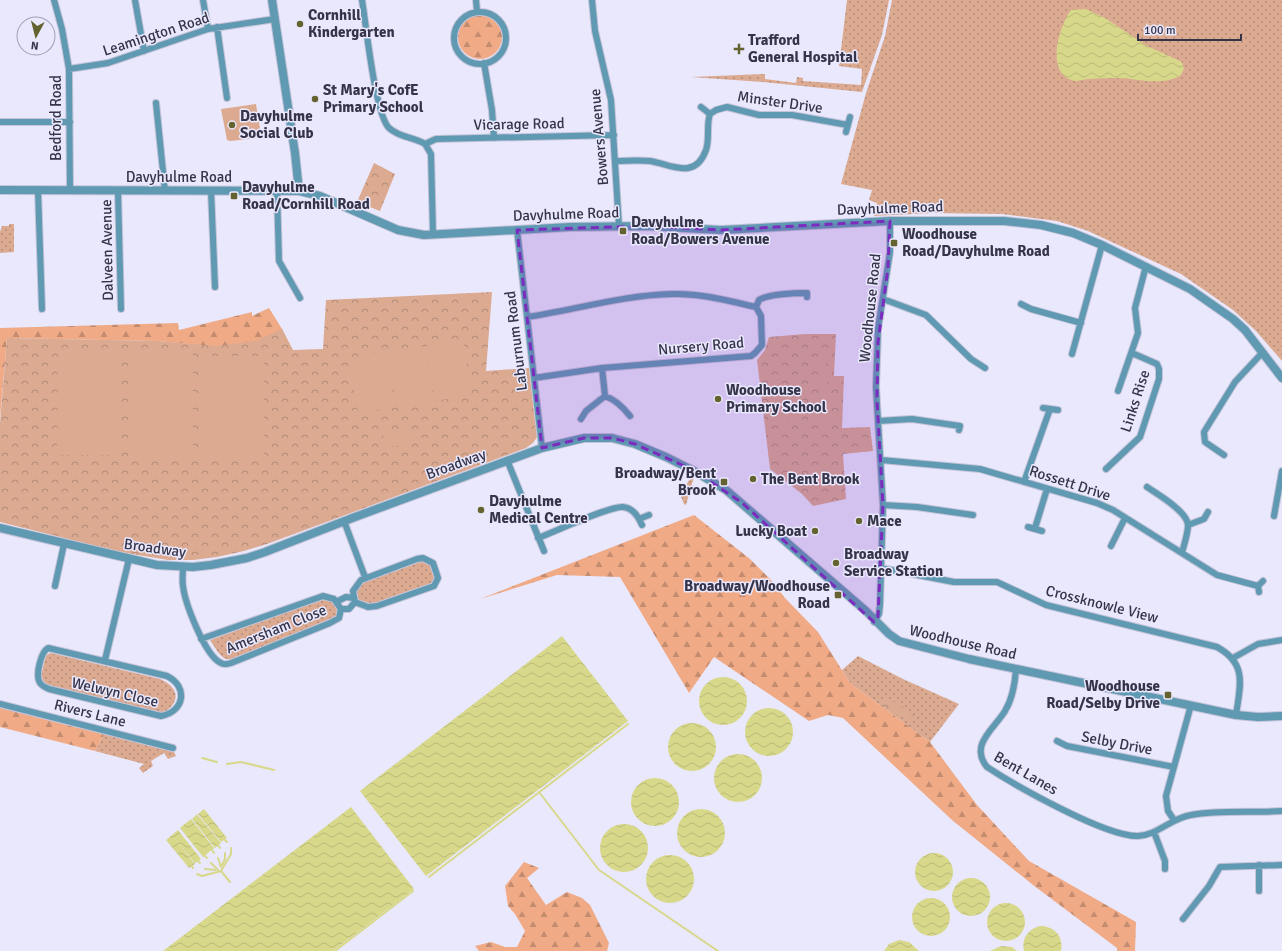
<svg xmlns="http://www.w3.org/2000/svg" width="1282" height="951" viewBox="0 0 1282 951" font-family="Signika,sans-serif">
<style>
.grass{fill:url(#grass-dots)}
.forest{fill:url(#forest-firs)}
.park{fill:url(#park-crowns)}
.pitch{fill:#dbaa91}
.water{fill:url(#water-waves)}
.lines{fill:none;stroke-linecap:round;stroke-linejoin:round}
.stream{stroke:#d8d88b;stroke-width:2}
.minor-casing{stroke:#c5c4d9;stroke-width:8}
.tertiary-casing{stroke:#c5c4d9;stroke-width:10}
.minor{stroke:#6099b2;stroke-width:6}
.tertiary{stroke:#6099b2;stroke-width:8}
.marked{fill:#7b2cbf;fill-opacity:0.2;stroke:#7b2cbf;stroke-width:3;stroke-dasharray:8 5;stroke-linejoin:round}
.poi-dot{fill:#646330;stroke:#e9e8fd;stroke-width:1.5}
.labels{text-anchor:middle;stroke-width:3;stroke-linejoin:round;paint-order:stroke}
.poi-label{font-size:15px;font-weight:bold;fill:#363449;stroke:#e9e8fd;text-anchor:start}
.street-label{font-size:15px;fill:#363449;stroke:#e9e8fd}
</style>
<defs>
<pattern id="grass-dots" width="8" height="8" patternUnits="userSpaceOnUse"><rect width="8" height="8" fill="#dbaa91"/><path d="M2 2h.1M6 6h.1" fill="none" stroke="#b28b78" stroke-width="1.8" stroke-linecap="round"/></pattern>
<pattern id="forest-firs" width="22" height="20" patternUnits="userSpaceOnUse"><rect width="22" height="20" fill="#f0aa85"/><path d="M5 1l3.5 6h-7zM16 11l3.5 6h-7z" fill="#c38b6f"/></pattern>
<pattern id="park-crowns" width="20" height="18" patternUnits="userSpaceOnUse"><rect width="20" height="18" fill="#dbaa91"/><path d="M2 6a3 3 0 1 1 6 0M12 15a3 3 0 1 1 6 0" fill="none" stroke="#b28b78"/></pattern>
<pattern id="water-waves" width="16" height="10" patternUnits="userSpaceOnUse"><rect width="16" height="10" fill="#d8d88b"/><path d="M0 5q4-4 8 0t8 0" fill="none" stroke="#baba79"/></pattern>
</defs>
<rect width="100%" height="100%" fill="#e9e8fd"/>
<path class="grass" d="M847,0H889L882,35L862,92L763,82L691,77L765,74V79L796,83L797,77L803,78V81L861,85L862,69L839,66Z
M892,0H1282V361L1256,331L1233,310L1181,274L1088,231L1057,221L1002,214L932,213L874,216L877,203L869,200L872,190L841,184L866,93L885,36Z
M9,224H14V252L0,253V232L2,226H9Z
M692,476L694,477L686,505L684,504L680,494Z
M423,561L430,565L434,578L433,583C410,592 383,609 359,601L356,590L364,581L415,562Z
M323,599C333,600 337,605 339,615L330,621L233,659C221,662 216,648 210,640Z
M51,653L160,679C178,687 182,700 164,713L157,712L49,685L44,683L41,675L46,655Z
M858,656L903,679L959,704L930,742L850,683L842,670Z
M105,733L170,750L174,752L176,756L168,759L164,753L151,761L153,766L143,773L139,768L144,764L95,751Z"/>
<path class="forest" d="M458 37a22 22 0 1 1 44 0a22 22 0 1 1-44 0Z
M269,308L282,329L295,355L158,341L7,338L0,418V328L178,323L179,330L252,312V316Z
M694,515L750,559L775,584L784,597L818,632L850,683L930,742L977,805L1029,861L1136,922L1135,951H1117V948L1033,885L952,820L843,718L828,715L809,721L714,657L689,693L620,577L557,575L480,599Z
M0,707L105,733L95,751L0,727Z
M524,862L539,868L527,878L546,905L567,892L582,898L590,905L609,943L607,951H479L475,946L491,942L505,947H517L525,931L515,914L508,906L505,886Z"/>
<path class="park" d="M374,163L395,174L380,211L357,202Z
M492,292L486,371L529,368L537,437L533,443L526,448L267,544L244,551L217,557L193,560H168L120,552L0,522V423L7,338L158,341L215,346L255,341L282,329L293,350L323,349L326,300Z
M805,334H836L834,376H844L842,428L870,427L873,451L843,454L846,499L813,506L802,494L770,469L757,360L765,350L769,337Z
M887,698L914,713L909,721L882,706Z"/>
<path class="pitch" d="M256,104L261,135L258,138L230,141L227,140L221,109Z
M463,340L472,395L435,401L426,346Z
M425,346L434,401L397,407L388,352Z
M386,352L395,407L358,413L349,358Z
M826,352L829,425L820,426L818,353Z
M58,353H120V455H57Z
M130,353H193V457H130Z
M202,356H264V459H202Z
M785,393L788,422L774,423L771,395Z
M412,429L414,444L385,447L383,432Z"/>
<path class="water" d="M1086,9L1105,18L1147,46L1182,62L1184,69L1180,76C1160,86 1141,79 1120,78C1110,78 1100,78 1090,79C1085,79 1079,81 1075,81C1044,75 1059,26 1071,10Z
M562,636L628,721L426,876L360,791Z
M699 701a24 24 0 1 1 48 0a24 24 0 1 1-48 0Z
M745 732a24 24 0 1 1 48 0a24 24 0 1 1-48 0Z
M668 747a24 24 0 1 1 48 0a24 24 0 1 1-48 0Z
M714 778a24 24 0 1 1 48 0a24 24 0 1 1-48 0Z
M631 802a24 24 0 1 1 48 0a24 24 0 1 1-48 0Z
M351,807L414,889L333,951H163Z
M204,809L227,838L221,842L198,814Z
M677 833a24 24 0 1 1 48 0a24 24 0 1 1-48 0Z
M197,814L221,843L215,848L192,819Z
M191,819L214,848L203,857L180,828Z
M600 848a24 24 0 1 1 48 0a24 24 0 1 1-48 0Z
M178,830L201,859L195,863L172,835Z
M172,835L195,864L189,868L166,840Z
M915 872a19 19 0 1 1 38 0a19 19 0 1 1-38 0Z
M646 879a24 24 0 1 1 48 0a24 24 0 1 1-48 0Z
M952 897a19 19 0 1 1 38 0a19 19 0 1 1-38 0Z
M912 917a19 19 0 1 1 38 0a19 19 0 1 1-38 0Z
M987 922a19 19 0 1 1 38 0a19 19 0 1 1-38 0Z
M1040,926C1054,926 1064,936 1061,951H1024C1021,939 1028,929 1040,926Z
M899,940L909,942L919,951H884L889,944Z
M1001,946L1012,947L1017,951H990Z"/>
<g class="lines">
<path class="stream" d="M202,758L217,762
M227,764L241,762L274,770
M539,792L599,870L718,951
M225,840L227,842
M218,845L220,848
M212,850L214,853
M205,856L207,858
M218,858L221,867
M198,861L200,863
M211,863L218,870
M222,865L225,859V853
M192,866L193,868
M205,869L215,870
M221,871L231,854V848
M221,871L230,882
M197,874L202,876L221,871
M429,877L628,724
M335,951L413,891"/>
<g class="minor-casing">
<path id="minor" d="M54,0L62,29L69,69L70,190
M135,0L144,51
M203,0L208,29
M362,0C366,24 375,114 389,128C400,138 414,137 425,144L431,154L433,234
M476,0L477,11
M592,0L595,31L611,100L619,226
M454 38a26 26 0 1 1 52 0a26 26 0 1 1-52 0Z
M217,27L227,98
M484,63L492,110L494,138
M69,69L108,63L208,29L275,19
M156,103L165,191
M701,107L710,114
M0,122H70
M846,132L850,117
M425,144L436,139L614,135
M615,161C627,161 638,160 650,161C670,164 695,181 706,150C710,139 706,125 710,114L716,110L727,107L759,115H792L848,125
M38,190L42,309
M211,190L215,287
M118,191L121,309
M277,191L279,261L300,298
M517,230L542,448
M883,299L926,315L971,359L985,368
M1021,304L1031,309L1081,323
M756,307L759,300C767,294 796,293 807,293V297
M527,317C574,310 624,295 672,294C700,293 729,301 756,307L761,316L762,345L755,353L751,356L602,368L534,378
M1072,354L1102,245
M602,368L605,396
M1118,391L1138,333L1135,308L1146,266
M1043,408L1058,410
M581,419L586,411L605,396C616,400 623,407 630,416
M878,421L912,419L960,426L959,430
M1224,455L1205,442L1204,432L1235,382L1263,352
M507,460L544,551
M881,460L980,469L1097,503L1113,510L1217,575L1258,586
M1106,469L1140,437L1159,379V369L1157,364L1132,353
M1024,482L1050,409
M1147,487C1157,494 1187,511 1188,525C1188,534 1184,544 1182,553
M883,505L917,507L973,515
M1274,516L1282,471
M639,519L649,515
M344,521L365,577
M1188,525L1204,519L1208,512
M1028,527L1042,531
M1035,528L1047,489
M538,538C554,532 609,506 623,507C633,508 638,516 642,525
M1111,546L1125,518
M423,558L433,563L438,578L434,586L377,606L368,607L355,602L353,591L361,580L417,559Z
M183,567C183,573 182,580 183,586C185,603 205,656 221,663C224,665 228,664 231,663L330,623L339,618L341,609L334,599L323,596L201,639
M881,568L954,582H997L1046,605L1217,647C1248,664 1240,686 1236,715
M55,586L64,544
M1259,592L1258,586L1263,581
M338,604V601L346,597L353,598
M341,609H349L355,602
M874,622L879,614L880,605L883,505L876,387L878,329L890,252V221
M48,648L167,676C189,687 184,712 161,716L49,689C45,687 41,686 39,681C36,673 41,652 48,648Z
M1233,658L1258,644L1282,640
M105,660L129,559
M1016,669C1015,684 1013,698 1005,711C994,729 969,745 987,767C1016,786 1106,837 1138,836C1158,835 1171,818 1191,815C1219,810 1253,813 1282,811
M0,704L173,748
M1057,741L1067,746L1174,767
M1174,820L1168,811L1166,796L1191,705
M1154,832L1165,861V869
M1259,891V865
M1183,919L1209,886L1220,867L1282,865"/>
</g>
<g class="tertiary-casing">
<path id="tertiary" d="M272,0L295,153L299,191
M0,190L299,191L320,196L398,230L424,235L570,227L646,226L721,230L890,221H1004L1041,225L1073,233L1102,245L1190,289L1233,319L1245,330L1282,378
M0,528L157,565L193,567L211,565L247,558L265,552L355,517L542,448L584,438H612L635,444L666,457L694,471L726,490L866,611L889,634L899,641L969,659L1236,715L1258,717L1282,716"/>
</g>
<use href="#minor" class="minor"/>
<use href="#tertiary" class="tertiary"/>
</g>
<path class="marked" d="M890,221L888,268L878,342L877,400L883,505L878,617L874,622L741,502L693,470L635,444L612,438H584L542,448L517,230L646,226L721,230Z"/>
<g class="poi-dot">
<circle cx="300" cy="24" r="4"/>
<path d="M737 43h4v4h4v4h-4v4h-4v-4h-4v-4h4z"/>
<circle cx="315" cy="99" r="4"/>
<circle cx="232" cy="125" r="4"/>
<rect x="230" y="192" width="8" height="8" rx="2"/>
<rect x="619" y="227" width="8" height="8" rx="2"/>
<rect x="890" y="239" width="8" height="8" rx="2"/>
<circle cx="718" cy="399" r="4"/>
<circle cx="753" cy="479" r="4"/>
<rect x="720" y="478" width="8" height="8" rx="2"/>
<circle cx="481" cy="510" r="4"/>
<circle cx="859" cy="521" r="4"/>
<circle cx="815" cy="531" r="4"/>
<circle cx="836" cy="563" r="4"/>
<rect x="834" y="591" width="8" height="8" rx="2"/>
<rect x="1164" y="691" width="8" height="8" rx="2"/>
</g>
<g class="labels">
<g class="poi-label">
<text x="308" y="20">Cornhill<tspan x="308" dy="17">Kindergarten</tspan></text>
<text x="748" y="45">Trafford<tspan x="748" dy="17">General Hospital</tspan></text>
<text x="323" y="95">St Mary's CofE<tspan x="323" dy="17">Primary School</tspan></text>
<text x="240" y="121">Davyhulme<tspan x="240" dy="17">Social Club</tspan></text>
<text x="242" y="192">Davyhulme<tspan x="242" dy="17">Road/Cornhill Road</tspan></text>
<text x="631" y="227">Davyhulme<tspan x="631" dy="17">Road/Bowers Avenue</tspan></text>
<text x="902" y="239">Woodhouse<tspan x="902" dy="17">Road/Davyhulme Road</tspan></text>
<text x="726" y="395">Woodhouse<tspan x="726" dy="17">Primary School</tspan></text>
<text x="716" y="478" text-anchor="end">Broadway/Bent<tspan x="716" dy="17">Brook</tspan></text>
<text x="761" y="484">The Bent Brook</text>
<text x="489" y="506">Davyhulme<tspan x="489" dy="17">Medical Centre</tspan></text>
<text x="867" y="526">Mace</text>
<text x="807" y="536" text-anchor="end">Lucky Boat</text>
<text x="844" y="559">Broadway<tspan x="844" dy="17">Service Station</tspan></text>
<text x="830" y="591" text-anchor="end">Broadway/Woodhouse<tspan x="830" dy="17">Road</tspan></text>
<text x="1160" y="691" text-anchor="end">Woodhouse<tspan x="1160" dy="17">Road/Selby Drive</tspan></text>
</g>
<g class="street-label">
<text transform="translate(156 34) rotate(-18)" y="5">Leamington Road</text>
<text transform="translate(780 102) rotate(8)" y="5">Minster Drive</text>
<text transform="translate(56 118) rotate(-90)" y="5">Bedford Road</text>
<text transform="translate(519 124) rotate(-1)" y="5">Vicarage Road</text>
<text transform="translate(599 137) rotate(-95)" y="5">Bowers Avenue</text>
<text x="179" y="182">Davyhulme Road</text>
<text transform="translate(890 208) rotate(-2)" y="5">Davyhulme Road</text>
<text transform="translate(566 214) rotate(-2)" y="5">Davyhulme Road</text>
<text transform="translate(107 250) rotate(-91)" y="5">Dalveen Avenue</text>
<text transform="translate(870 308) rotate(-84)" y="5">Woodhouse Road</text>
<text transform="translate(516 341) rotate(-97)" y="5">Laburnum Road</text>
<text transform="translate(701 346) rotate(-5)" y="5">Nursery Road</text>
<text transform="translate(1135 401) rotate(-72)" y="5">Links Rise</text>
<text transform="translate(456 464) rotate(-20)" y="5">Broadway</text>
<text transform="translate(1070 483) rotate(18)" y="5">Rossett Drive</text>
<text transform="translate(155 548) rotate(8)" y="5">Broadway</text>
<text transform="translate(1102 604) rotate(14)" y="5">Crossknowle View</text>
<text transform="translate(276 629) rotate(-22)" y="5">Amersham Close</text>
<text transform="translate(963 642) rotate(13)" y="5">Woodhouse Road</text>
<text transform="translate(115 692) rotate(13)" y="5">Welwyn Close</text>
<text transform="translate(90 713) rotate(14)" y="5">Rivers Lane</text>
<text transform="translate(1117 743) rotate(11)" y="5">Selby Drive</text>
<text transform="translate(1026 773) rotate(30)" y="5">Bent Lanes</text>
</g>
</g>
<g transform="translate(36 36) rotate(187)"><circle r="19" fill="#e9e8fd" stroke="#a1a0b5"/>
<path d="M0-3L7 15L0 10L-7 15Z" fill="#646330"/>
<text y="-6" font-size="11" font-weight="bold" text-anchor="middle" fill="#363449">N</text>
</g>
<path d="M1138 34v6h103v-6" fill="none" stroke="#363449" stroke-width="2"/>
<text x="1144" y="34" font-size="12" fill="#363449" stroke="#e9e8fd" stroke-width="3" paint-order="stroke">100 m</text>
</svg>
